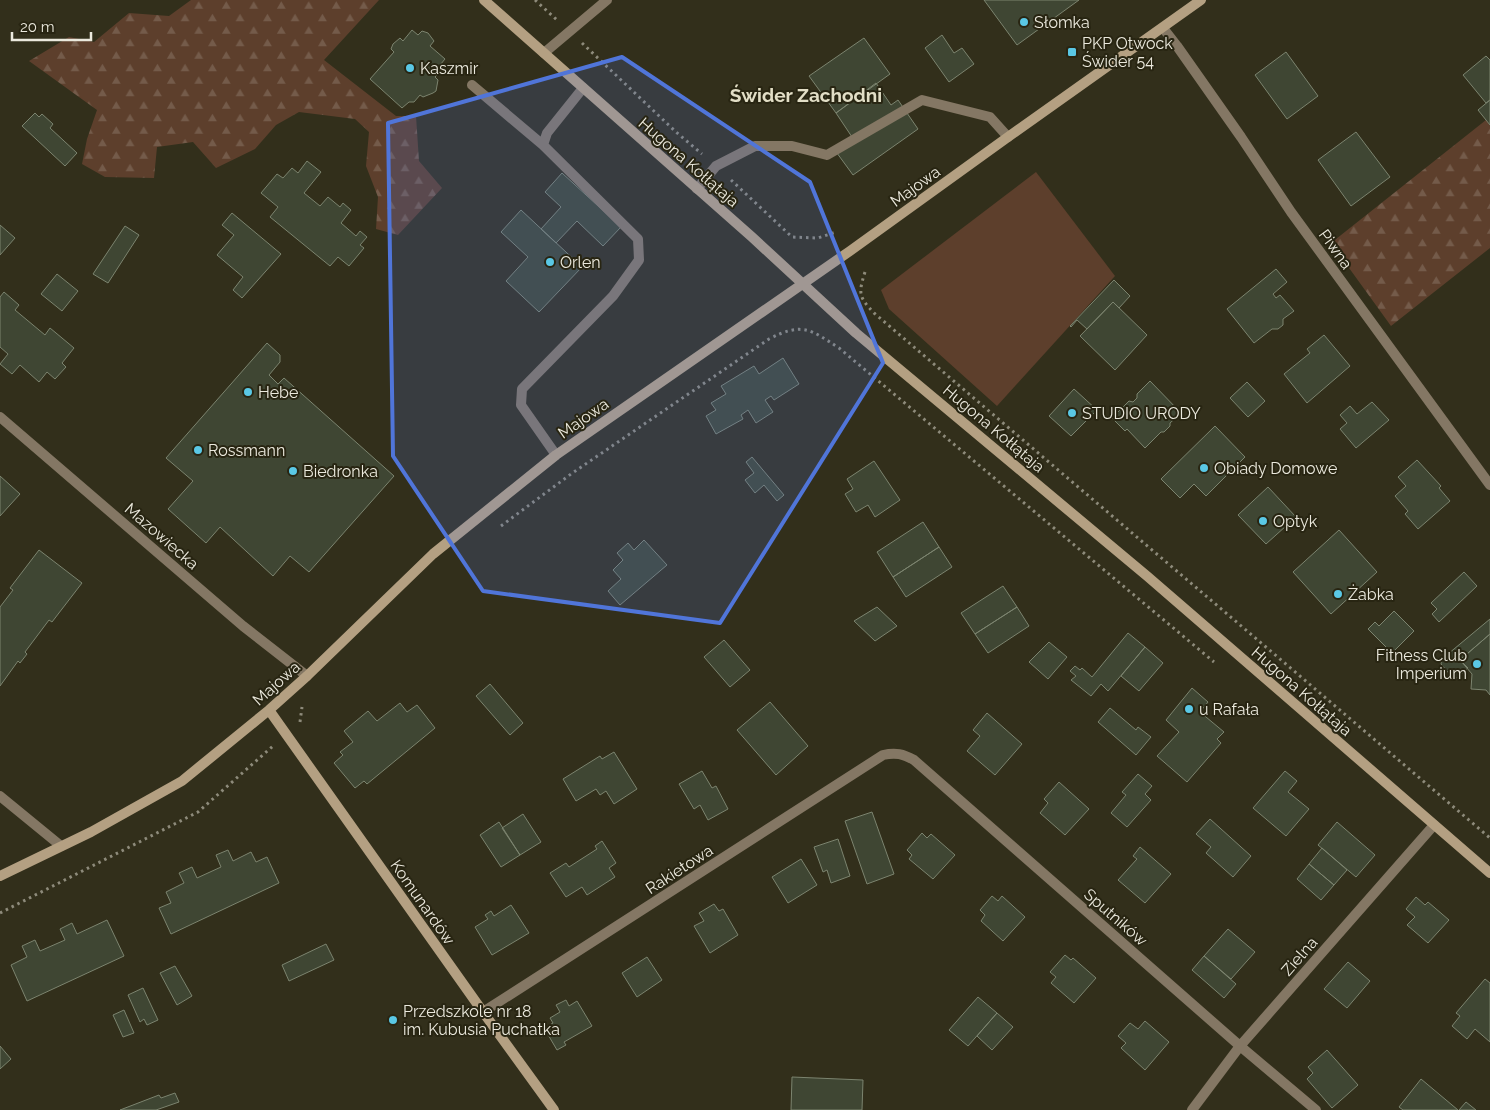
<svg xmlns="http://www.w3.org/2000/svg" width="1490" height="1110" viewBox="0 0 1490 1110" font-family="Raleway,sans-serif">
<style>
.grass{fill:#5d3f2c}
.forest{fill:url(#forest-firs)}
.building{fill:#3f4633;stroke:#7c846f}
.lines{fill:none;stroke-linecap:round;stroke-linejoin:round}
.path{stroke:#8e8b7b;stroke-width:3;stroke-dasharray:2.5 4;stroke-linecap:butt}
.lane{stroke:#847764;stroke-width:10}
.street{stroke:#847764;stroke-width:10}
.secondary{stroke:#b4a082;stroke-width:10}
.marked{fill:#5075d9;fill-opacity:0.2;stroke:#5075d9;stroke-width:4;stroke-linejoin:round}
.poi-dot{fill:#5ac8e5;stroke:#282512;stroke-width:2}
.labels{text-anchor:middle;stroke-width:4;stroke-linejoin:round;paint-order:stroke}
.poi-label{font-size:16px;fill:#ebe9dd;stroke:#282512;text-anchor:start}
.street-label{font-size:16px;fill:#ebe9dd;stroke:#282512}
.quarter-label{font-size:19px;font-weight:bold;fill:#e2dec6;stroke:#282512}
</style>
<defs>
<pattern id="forest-firs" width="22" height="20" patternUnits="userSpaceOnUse" patternTransform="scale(1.25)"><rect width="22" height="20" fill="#5d3f2c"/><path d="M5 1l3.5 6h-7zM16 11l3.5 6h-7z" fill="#745b4a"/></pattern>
</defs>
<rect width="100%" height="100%" fill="#322f1b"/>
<path class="grass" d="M1036,172L1115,276L997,406L889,309L881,290Z"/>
<path class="forest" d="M191,0H379L324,60L396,116H416L419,161L442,188L398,235L376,229L378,197L366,166L369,132L355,119L299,112L276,125L255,149L216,168L193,142L157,147L154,178L105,177L82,164L87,139L97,110L29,61L69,37L94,42L129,13L169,16Z
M1486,120L1490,125V248L1391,326L1331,243Z"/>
<path class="building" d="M984,0H1079L1017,45Z
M412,30L418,35L422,31L428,33L434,41L430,46L445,59L440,65L441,71L435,77L438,80L436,91L433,93L423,97L420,95L414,102H409L402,108L370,79L394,52L391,49L393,44L400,38L403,41Z
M942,35L954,53L962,48L974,64L949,82L925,48Z
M864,38L890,74L836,113L809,76Z
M1286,52L1318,96L1287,119L1255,75Z
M1486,56L1490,60V100L1486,103L1463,75Z
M876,83L891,105L898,100L918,129L853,175L834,149L852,137L836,113Z
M1490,100V125L1478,110Z
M35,113L39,117L42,114L53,124L50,128L77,153L65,166L22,126Z
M1356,132L1390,177L1351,206L1318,160Z
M307,161L321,172L304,193L320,206L328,197L340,207L343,203L351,210L341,223L356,236L360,231L367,237L360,245L364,248L349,266L338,257L330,266L270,217L278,207L261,193L277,174L283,178L292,168L298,173Z
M562,173L621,227L603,246L577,221L556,243L541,229L561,207L545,192Z
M521,210L582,267L539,312L506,281L528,257L501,232Z
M232,213L281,254L242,298L233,290L243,277L217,255L234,235L222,225Z
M0,225L15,238L0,255Z
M125,226L139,235L108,283L93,274Z
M1276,269L1287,282L1273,294L1276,298L1280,295L1294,311L1283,319V325L1278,329H1272L1254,343L1227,309Z
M57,274L78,291L62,311L41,294Z
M1114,280L1130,296L1119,308L1113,302L1087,329L1077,320L1071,327L1070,326Z
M4,292L19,305L15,310L45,335L50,328L74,348L62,363L66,367L55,379L47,372L39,382L20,365L12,374L0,364L8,354L0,347V297Z
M1113,302L1147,335L1115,370L1080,336Z
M1324,335L1350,366L1307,403L1284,374L1310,353L1307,349Z
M267,343L280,355V362L269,375L278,384L284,378L394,476L309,572L290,556L273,576L220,527L206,543L168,509L193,481L166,458Z
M783,358L799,384L774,400L771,396L765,400L773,412L756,423L748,410L741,415L743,419L716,434L706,416L716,410L711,403L726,394L721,386L754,366L759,374Z
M1150,381L1181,413L1170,423V426L1164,432H1161L1145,448L1127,429L1125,431L1112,418L1129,401L1133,402L1137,398V394Z
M1247,382L1265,401L1248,417L1230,398Z
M1074,389L1097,410L1071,436L1049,416Z
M1372,402L1389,420L1356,448L1340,429L1347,423L1340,415L1350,406L1357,414Z
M1215,426L1245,457L1206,496L1194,484L1180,498L1161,479Z
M752,457L784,495L777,501L764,485L755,493L745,480L754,473L746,462Z
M1417,460L1441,486L1439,488L1450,501L1418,529L1405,514L1408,511L1395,496L1406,486L1398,477Z
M874,461L900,500L875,517L868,505L856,512L845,494L853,489L847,479Z
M0,476L20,494L0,516Z
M1268,487L1296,517L1266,544L1238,515Z
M923,522L939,547L893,577L877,552Z
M1339,530L1377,572L1331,614L1293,572Z
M644,540L667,565L620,605L608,591L621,579L613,570L623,560L617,553L628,543L634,550Z
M939,547L952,567L906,597L893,577Z
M39,550L82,583L52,622L49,620L25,652L27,654L20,663L18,661L0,686V607L13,590L10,588Z
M1464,572L1477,586L1439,622L1432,614L1437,609L1431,603Z
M1003,586L1017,607L975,634L961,613Z
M877,607L897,626L875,641L854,621Z
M1017,607L1029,626L988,653L975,634Z
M1394,611L1414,631L1392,653L1368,629L1375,622L1379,626Z
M1490,619V634L1460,660L1468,668L1457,678L1452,677L1441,664L1442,659Z
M1128,633L1145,647L1108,691L1101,684L1091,696L1071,680L1076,676L1070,671L1075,666L1080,670L1082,668L1092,677Z
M1490,634V695L1486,690L1471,689L1472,674L1460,660Z
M724,640L750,670L730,687L704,657Z
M1049,642L1067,657L1048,679L1029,662Z
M1145,647L1163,663L1139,691L1121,676Z
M490,684L523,723L510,735L476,696Z
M1192,688L1208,702L1200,712L1224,732L1217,739L1221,743L1187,782L1157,756L1179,732L1166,720Z
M770,702L808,746L776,775L737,730Z
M400,703L407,712L417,705L435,728L367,784L364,781L355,788L334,763L343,755L340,752L353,742L344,731L368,711L377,721Z
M1110,708L1136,730L1138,727L1151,737L1136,755L1098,722Z
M987,713L1022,744L995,775L967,751L980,736L973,730Z
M614,752L637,789L614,804L606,791L600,795L596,789L576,801L563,779L600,756L602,759Z
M702,771L712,788L716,786L728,809L708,820L700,805L694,809L679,784Z
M1285,771L1297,781L1288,792L1309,809L1286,836L1253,808Z
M1138,774L1152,786L1145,794L1151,800L1127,827L1111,813L1126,795L1122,792Z
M1059,782L1089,809L1065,835L1040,813L1048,803L1044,799Z
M872,812L894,874L867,884L845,821Z
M523,814L541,842L520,855L502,828Z
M1210,819L1251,856L1233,877L1206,853L1211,847L1196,834Z
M499,822L520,855L501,867L480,835Z
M1337,822L1375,855L1356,877L1318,845Z
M922,833L927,838L931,834L955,855L933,879L909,859L912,855L907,850Z
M838,839L850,876L831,883L827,870L823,872L814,847Z
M602,841L616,863L609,868L615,877L587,895L582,887L566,897L550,873L566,863L569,867L597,849L595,846Z
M1140,847L1171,874L1145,903L1118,880L1137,859L1133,856Z
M1322,848L1347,870L1334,885L1309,864Z
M228,850L233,861L251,852L256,862L267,857L279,883L171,934L159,908L171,903L166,892L184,883L179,873L192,867L197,878L221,867L216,855Z
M801,859L817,885L788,903L772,877Z
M1309,864L1334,885L1321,900L1297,879Z
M992,896L998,901L1002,896L1025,917L1003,941L981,921L985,915L980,910Z
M1416,897L1425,905L1428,902L1449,920L1428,943L1407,925L1415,917L1406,909Z
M714,904L719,911L723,909L738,935L710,953L694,926L704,921L699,913Z
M511,905L529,933L492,955L475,927L488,919L485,915L491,911L494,916Z
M107,920L124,956L27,1001L11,965L27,957L22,946L35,940L40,951L65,940L60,929L72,923L77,934Z
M1228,929L1255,952L1231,979L1204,956Z
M326,944L334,960L289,981L282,965Z
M1065,955L1071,960L1073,958L1096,978L1074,1003L1051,983L1056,977L1050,972Z
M1204,956L1236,984L1224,998L1192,970Z
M647,957L662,980L637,997L622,973Z
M1348,962L1370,981L1347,1008L1324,989Z
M175,966L192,996L177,1005L160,973Z
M1485,979L1490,983V1042L1475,1029L1467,1039L1452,1026L1460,1016L1456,1013Z
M143,988L158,1020L147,1025L144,1019L140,1022L128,995Z
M978,997L997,1013L968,1046L949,1030Z
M566,1000L569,1006L577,1001L592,1026L564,1042L566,1045L557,1050L547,1033L541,1037L538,1032L553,1023L550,1018L560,1012L556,1005Z
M124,1010L134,1033L123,1037L113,1015Z
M997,1013L1013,1027L992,1050L977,1036Z
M1145,1021L1169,1042L1145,1070L1121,1048L1126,1043L1118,1036L1130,1023L1138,1029Z
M0,1046L11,1059L0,1069Z
M1327,1050L1358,1085L1332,1108L1307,1079L1313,1073L1308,1067Z
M792,1077L863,1080L862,1110H791Z
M1421,1079L1458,1110H1403L1399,1107Z
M175,1093L179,1102L156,1110H120L159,1095L161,1098Z
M1466,1102L1476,1110H1459Z"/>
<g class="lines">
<path class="path" d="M535,0L557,20
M582,43L676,132L702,154
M731,180L792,237L818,238L836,232
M865,272C858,294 859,297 874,313L1490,838
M501,526L571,474L769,339C802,322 810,329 839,348L1214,662
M300,722L302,707
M0,913L198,812L273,746"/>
<path class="lane" d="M472,85L543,145
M697,189L716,166L755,146H792L827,155L922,100L990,117L1008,137
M556,455L521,405L522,389L613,296L639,260L638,239L543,145L547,133L583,88
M0,796L61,846"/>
<path class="street" d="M1163,28L1177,46L1241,137L1291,212L1490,485
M544,53L607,0
M0,417L243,626L307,676
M483,1012L883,755C896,752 903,754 914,760L1240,1046L1316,1110
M1192,1110L1240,1046L1434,825"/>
<path class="secondary" d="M484,0L752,237L856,333L1147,576L1490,873
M269,710L483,1012L554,1110
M0,876L91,832L182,781L269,710L307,676L433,554L556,455L850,251L1008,137L1201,0"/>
</g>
<path class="marked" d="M622,57L810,182L883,363L720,623L483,591L393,456L388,123Z"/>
<g class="poi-dot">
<circle cx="1024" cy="22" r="5"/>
<rect x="1067" y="47" width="10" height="10" rx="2.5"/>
<circle cx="410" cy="68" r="5"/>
<circle cx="550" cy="262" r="5"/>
<circle cx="248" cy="392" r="5"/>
<circle cx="1072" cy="413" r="5"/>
<circle cx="198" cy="450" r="5"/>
<circle cx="1204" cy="468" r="5"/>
<circle cx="293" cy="471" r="5"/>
<circle cx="1263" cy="521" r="5"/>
<circle cx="1338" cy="594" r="5"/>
<circle cx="1477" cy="664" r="5"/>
<circle cx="1189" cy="709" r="5"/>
<circle cx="393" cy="1020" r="5"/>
</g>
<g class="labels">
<g class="poi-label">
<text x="1034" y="28">Słomka</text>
<text x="1082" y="49">PKP Otwock<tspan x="1082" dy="18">Świder 54</tspan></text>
<text x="420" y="74">Kaszmir</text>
<text x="560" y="268">Orlen</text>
<text x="258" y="398">Hebe</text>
<text x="1082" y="419">STUDIO URODY</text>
<text x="208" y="456">Rossmann</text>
<text x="1214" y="474">Obiady Domowe</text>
<text x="303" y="477">Biedronka</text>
<text x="1273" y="527">Optyk</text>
<text x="1348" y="600">Żabka</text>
<text x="1467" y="661" text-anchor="end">Fitness Club<tspan x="1467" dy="18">Imperium</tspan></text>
<text x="1199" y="715">u Rafała</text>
<text x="403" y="1017">Przedszkole nr 18<tspan x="403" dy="18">im. Kubusia Puchatka</tspan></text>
</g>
<g class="street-label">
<text transform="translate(689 162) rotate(41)" y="6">Hugona Kołłątaja</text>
<text transform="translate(915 186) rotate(-36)" y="6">Majowa</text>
<text transform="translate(1336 249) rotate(54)" y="6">Piwna</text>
<text transform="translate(583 418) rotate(-35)" y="6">Majowa</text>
<text transform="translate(994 428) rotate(40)" y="6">Hugona Kołłątaja</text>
<text transform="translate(162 536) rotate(41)" y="6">Mazowiecka</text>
<text transform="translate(276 683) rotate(-42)" y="6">Majowa</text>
<text transform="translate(1302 691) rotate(41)" y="6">Hugona Kołłątaja</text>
<text transform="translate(679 869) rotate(-33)" y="6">Rakietowa</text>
<text transform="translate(423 902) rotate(55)" y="6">Komunardów</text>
<text transform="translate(1116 917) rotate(41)" y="6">Sputników</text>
<text transform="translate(1299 956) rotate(-49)" y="6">Zielna</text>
</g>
<g class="quarter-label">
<text x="806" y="102">Świder Zachodni</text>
</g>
</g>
<path d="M12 32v8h79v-8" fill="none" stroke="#ebe9dd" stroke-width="2.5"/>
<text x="20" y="32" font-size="15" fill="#ebe9dd" stroke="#282512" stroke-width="4" paint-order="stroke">20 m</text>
</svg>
